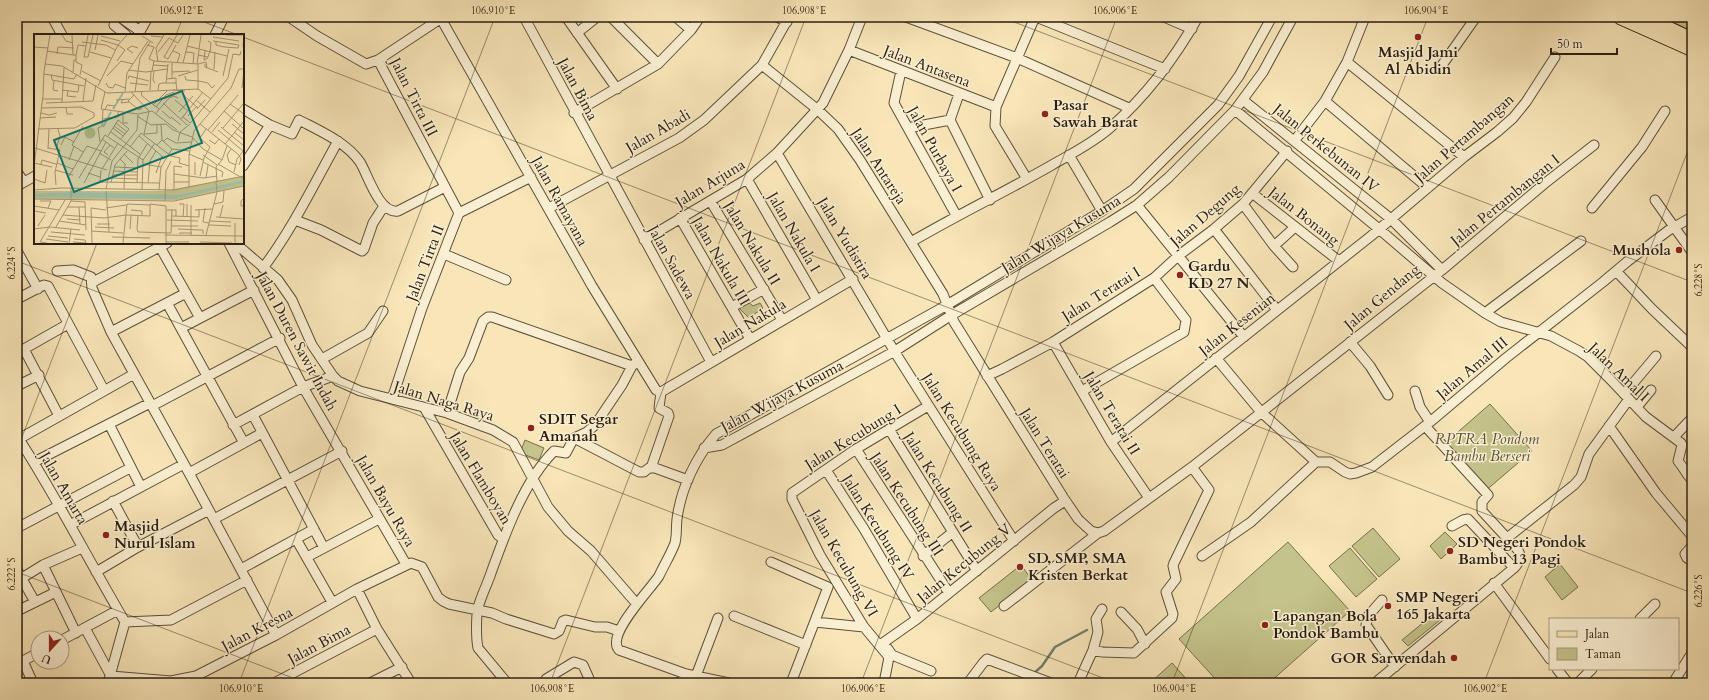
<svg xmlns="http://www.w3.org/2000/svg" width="1709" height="700" viewBox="0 0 1709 700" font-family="Cardo,serif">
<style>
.green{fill:#c4c38b;stroke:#78704d}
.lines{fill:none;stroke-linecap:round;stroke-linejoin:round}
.stream{stroke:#717f6b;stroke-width:2.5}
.minor-casing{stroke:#5e503a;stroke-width:11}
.primary-casing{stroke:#2b1e0f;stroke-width:16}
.minor{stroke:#faefd2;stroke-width:9}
.primary{stroke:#f8e6b9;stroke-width:14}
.ticks{fill:none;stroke:#2b1e0f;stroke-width:1;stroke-opacity:0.45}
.poi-dot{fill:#8f2418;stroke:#faefd2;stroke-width:1.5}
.labels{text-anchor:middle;stroke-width:3;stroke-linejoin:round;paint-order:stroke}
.poi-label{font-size:15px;font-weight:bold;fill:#2b1e0f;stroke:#faefd2;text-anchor:start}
.street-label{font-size:15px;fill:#2b1e0f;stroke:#faefd2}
.park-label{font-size:15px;font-style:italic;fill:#595034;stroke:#faefd2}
.inset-river{fill:none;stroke:#9fc0a9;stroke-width:2}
.inset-road{fill:none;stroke:#a69675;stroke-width:1}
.view{fill:#0f766e;fill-opacity:0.15;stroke:#0f766e;stroke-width:2}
.inset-edge{fill:none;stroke:#2b1e0f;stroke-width:2}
.neatline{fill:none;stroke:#2b1e0f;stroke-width:1.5}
.ticks-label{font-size:10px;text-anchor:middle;fill:#2b1e0f}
</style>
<rect width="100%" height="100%" fill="#f8e6b9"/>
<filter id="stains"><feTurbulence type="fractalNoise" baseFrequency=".005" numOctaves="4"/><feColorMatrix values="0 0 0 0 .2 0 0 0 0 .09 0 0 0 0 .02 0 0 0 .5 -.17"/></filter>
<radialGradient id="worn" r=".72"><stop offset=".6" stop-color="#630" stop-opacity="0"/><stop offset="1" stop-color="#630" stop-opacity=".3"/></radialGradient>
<path class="green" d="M1644,17H1692V39Z
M748,302L753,306L760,303L763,308L749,318L739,308Z
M1490,404L1532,451L1484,492L1443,445Z
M525,440L544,448L539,460L520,453Z
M1373,528L1400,559L1379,577L1352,546Z
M1445,532L1457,544L1441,559L1430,546Z
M1288,542L1350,611L1269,683H1219L1179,639Z
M1350,548L1377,579L1356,597L1329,566Z
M1560,564L1578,587L1562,600L1545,577Z
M1021,565L1032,580L991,612L979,598Z
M1435,613L1440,620L1408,646L1402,640Z
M1172,663L1190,683H1150Z"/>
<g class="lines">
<path class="stream" d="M1033,674L1042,666L1055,647L1087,630
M1024,683L1030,678"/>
<g class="minor-casing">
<path id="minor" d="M52,17L62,35
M120,17L140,31
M289,17L317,36L366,64L378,60
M440,17L592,286L656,390L661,392
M443,17L378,60L459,213
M524,17L711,362
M566,17L617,89
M611,17L658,64
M676,17L691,30
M777,17L787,22
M906,17L1017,58L1129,108
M1036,17L1165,69
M1164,17L1192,29
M114,25L126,35
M577,33L597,17
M138,35L148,17
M215,35L224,17
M849,50L996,107
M1347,62L1464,157
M762,65L818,110L838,129L860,160L943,294L954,322L1063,497L1078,519L1091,531L1098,533L1104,531L1192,467L1442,270L1544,184L1594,145
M1440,68L1476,17
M901,71L894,103L956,215
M959,94L950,120L990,200
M1243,100L1391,219L1442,270
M1325,101L1428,188
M243,109L270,125L292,134L299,120C320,131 346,142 360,162C368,175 379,214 398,211L445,187
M1235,110L1379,229L1442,283L1485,313L1501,322L1551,336L1579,351L1588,357L1608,377L1646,417L1681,443L1682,445L1678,461C1684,468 1686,474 1692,480
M574,113L658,64L691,30L700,17
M908,128L950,120
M1295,140L1325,101L1347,62L1365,17
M777,153L896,354L1014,541
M1069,155L1102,211
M243,166L270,125
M17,172L24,182
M747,179L817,300
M1027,179L995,126L996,107L1035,17
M17,186L35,176
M1252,193L1339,261
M1655,200L1692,252
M711,202L782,320
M1243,204L1274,246L1293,267
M1137,205L1244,337
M549,208L679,138L704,120L762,65L789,17
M1592,208L1642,147L1665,111
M680,218L750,339
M295,220L321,230L362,251L364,249L373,223L384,206
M1214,229L1277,310
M644,240L747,179L777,153L823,103L849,50L862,17
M911,242C957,215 1005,192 1052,165C1071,154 1093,143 1110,128C1146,96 1175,58 1198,17
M229,243L303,387L406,564
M235,243L278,280L292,300L312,345L333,376L338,381L360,391L447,413L493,430L513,442L548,507L568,531L591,551L636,603
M1274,246L1295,227
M160,247L200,318
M17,251L38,289
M444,254L506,280
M263,268C293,228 314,184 338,141
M57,271L73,270L91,277L92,288L111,332L189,473L276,635
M1616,271L1652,309L1692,347
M93,282L167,243
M17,299L44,285L48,286L104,390
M167,303L244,443
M732,307L764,289
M1485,313L1581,241
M181,328L254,290
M111,332L186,293
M1053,342L1111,442L1149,498
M1350,342L1370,366L1388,395
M24,349L59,416
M17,353L68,324
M1216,358L1261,412L1316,462H1330L1345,472L1350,474L1356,473L1372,467L1430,422L1506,358L1603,282L1628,261L1669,230L1692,217
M322,359L368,333L383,311
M987,376L1002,369L1053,342L1154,278L1178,256L1214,229L1243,204L1287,151
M17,386L39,375
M1082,391L1184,332L1186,320L1154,278
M1415,391L1420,407L1430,422
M661,392L853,279
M1624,394L1656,356
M392,399L422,308L459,213L531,177
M152,406L280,338
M1637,407L1651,390
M425,409L498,535L503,539
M447,413L460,372L469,358L483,321L488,317H492L632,366
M253,415L324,548
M109,424L141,487
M233,425L303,387L333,376
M1609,426L1656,493L1692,536
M889,429L977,571
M1674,437L1691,419
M574,438L639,472H644L649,468H655L688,480
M19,439C57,498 89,561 125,622
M17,440L134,374
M1111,442L1371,236L1464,157L1497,132L1513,118L1526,102L1555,57
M704,448L722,445L895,351L950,316L1110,222L1137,205L1169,177L1235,110L1263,72L1293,17
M856,449L949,593
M34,462L150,403
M651,468L669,416L668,413L659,408L661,392
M826,470L864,529L917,619
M189,473L262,433
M113,501L138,547
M214,519L342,451
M70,525L184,464
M1452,526L1463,520L1468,519L1514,568
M17,528L130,468
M1507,538L1574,485L1581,477L1589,454L1629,399
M296,539L332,602
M1692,546L1685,554L1687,558L1692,561
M923,556L953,532
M1202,556L1251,522L1316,462
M307,557L379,519
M771,562L828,587L791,683
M43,565L76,633
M241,569L314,529
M17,570L35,602
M96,572L138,547L209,510
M22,578L43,565L82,548
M1494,583L1550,659
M357,589L377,629L411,683
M1382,600L1368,616L1366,625L1395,667
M1004,606L1098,533
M17,611L56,592
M1121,612L1137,629L1145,644
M734,616L806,645
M1640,619L1655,604
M125,622L171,620L247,580
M815,622L864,627
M85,628L111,676L171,681L196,676L276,635L357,589L411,563L422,567L438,597L443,601L449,604L492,613L506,619L554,634L559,631L563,621L566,620L595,627H607L619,631
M62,640L118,610
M880,645L917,619L1054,508L1065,501
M888,649L892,655L931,671
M1093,650L1098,632L1096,619L1102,609
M23,661L33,683
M17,664L38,653
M1557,669L1568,683
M696,676L718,618
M546,679L574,662L583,665L591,683
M108,683L125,622
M274,683L377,629
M370,683L402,667
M507,683L478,648C476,638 476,617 478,608C481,596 487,585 491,573C505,534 524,481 554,451L566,453L574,438L587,432L595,425L622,385L632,366L638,361
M678,683L684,679L686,674
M729,683L686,674L619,650C605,635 651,589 659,576C664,565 671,554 675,543C677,535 676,527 677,519C681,488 696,457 716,434L947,305L1102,211L1134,189L1218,105L1239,76L1272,17
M858,683H863
M884,683L889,657L864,627L820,555L792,499V493L856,449L928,406
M968,683L983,663L987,659L1051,683
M1078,683L1093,650L1102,652L1134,653L1172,618L1173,614L1166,592L1176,579L1173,566L1174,563L1209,490L1192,467
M1375,683L1514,568C1520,562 1522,557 1518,550L1482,511V502L1488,495L1425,426
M1578,683L1592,669
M1673,683L1692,653"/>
</g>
<g class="primary-casing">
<path id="primary" d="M1620,17L1692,49
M1644,17L1682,35"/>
</g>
<use href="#minor" class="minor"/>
<use href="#primary" class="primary"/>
</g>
<path class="ticks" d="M191,17L238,35M1001,17L1692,282M176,35L183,17M243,37L1692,593M17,261L1116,683M17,450L97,243M17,572L306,683M239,683L495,17M550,683L806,17M861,683L1117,17M1172,683L1428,17M1484,683L1692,140"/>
<g class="poi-dot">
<circle cx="1418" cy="37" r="4"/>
<circle cx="1045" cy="114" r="4"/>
<circle cx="1679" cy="250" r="4"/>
<circle cx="1180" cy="275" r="4"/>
<circle cx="531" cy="428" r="4"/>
<circle cx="106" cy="535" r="4"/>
<circle cx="1450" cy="551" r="4"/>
<circle cx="1020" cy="567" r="4"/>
<circle cx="1388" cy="606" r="4"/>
<circle cx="1265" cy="625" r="4"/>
<circle cx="1454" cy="658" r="4"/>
</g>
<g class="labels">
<g class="poi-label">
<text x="1418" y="57" text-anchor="middle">Masjid Jami<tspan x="1418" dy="17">Al Abidin</tspan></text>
<text x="1053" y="110">Pasar<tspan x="1053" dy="17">Sawah Barat</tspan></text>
<text x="1671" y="255" text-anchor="end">Mushola</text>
<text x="1188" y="271">Gardu<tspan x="1188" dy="17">KD 27 N</tspan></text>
<text x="539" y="424">SDIT Segar<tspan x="539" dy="17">Amanah</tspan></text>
<text x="114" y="531">Masjid<tspan x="114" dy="17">Nurul Islam</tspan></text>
<text x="1458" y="547">SD Negeri Pondok<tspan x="1458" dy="17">Bambu 13 Pagi</tspan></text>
<text x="1028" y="563">SD, SMP, SMA<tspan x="1028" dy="17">Kristen Berkat</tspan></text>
<text x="1396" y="602">SMP Negeri<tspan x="1396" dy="17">165 Jakarta</tspan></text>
<text x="1273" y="621">Lapangan Bola<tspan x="1273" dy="17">Pondok Bambu</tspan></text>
<text x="1446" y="663" text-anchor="end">GOR Sarwendah</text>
</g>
<g class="street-label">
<text transform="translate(927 66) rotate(21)" y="5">Jalan Antasena</text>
<text transform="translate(578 89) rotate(62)" y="5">Jalan Bima</text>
<text transform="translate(414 97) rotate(63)" y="5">Jalan Tirta III</text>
<text transform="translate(658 131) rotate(-30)" y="5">Jalan Abadi</text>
<text transform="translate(1464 138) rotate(-41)" y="5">Jalan Pertambangan</text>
<text transform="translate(1326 148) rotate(39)" y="5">Jalan Perkebunan IV</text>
<text transform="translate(935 149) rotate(61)" y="5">Jalan Purbaya I</text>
<text transform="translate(879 166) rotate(57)" y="5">Jalan Antareja</text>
<text transform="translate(710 183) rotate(-31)" y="5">Jalan Arjuna</text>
<text transform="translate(1505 200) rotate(-39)" y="5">Jalan Pertambangan I</text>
<text transform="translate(560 201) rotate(61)" y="5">Jalan Ramayana</text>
<text transform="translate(1205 215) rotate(-41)" y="5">Jalan Degung</text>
<text transform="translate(1304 216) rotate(38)" y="5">Jalan Bonang</text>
<text transform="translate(794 232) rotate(60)" y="5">Jalan Nakula I</text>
<text transform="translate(1061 234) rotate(-31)" y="5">Jalan Wijaya Kusuma</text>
<text transform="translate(845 238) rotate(59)" y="5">Jalan Yudistira</text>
<text transform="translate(752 243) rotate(59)" y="5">Jalan Nakula II</text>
<text transform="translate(721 261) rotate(60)" y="5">Jalan Nakula III</text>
<text transform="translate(672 262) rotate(61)" y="5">Jalan Sadewa</text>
<text transform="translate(425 263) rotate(-69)" y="5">Jalan Tirta II</text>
<text transform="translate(1101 294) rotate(-32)" y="5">Jalan Teratai I</text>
<text transform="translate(1382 297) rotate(-40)" y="5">Jalan Gendang</text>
<text transform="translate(750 323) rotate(-31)" y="5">Jalan Nakula</text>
<text transform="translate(1237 324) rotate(-38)" y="5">Jalan Kesenian</text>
<text transform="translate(297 341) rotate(62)" y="5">Jalan Duren Sawit Indah</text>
<text transform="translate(1472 368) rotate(-40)" y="5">Jalan Amal III</text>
<text transform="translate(1619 372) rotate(44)" y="5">Jalan Amal I</text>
<text transform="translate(782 396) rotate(-28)" y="5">Jalan Wijaya Kusuma</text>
<text transform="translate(444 401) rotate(17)" y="5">Jalan Naga Raya</text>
<text transform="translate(1112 413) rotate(59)" y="5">Jalan Teratai II</text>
<text transform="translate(962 432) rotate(58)" y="5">Jalan Kecubung Raya</text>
<text transform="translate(853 437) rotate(-32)" y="5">Jalan Kecubung I</text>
<text transform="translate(1045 443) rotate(58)" y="5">Jalan Teratai</text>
<text transform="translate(481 478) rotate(59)" y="5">Jalan Flamboyan</text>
<text transform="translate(938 482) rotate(58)" y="5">Jalan Kecubung II</text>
<text transform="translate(64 488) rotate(60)" y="5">Jalan Amarta</text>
<text transform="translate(386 501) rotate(60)" y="5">Jalan Bayu Raya</text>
<text transform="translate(907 504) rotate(57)" y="5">Jalan Kecubung III</text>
<text transform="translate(878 527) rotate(58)" y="5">Jalan Kecubung IV</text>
<text transform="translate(844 563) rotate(60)" y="5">Jalan Kecubung VI</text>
<text transform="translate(964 563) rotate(-39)" y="5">Jalan Kecubung V</text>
<text transform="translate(257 629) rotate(-28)" y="5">Jalan Kresna</text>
<text transform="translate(319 644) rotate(-28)" y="5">Jalan Bima</text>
</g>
<g class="park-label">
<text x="1487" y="444">RPTRA Pondom<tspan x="1487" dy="17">Bambu Berseri</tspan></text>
</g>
</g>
<g transform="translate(34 34)">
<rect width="210" height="210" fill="#f8e6b9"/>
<path d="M50.5 99a5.5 5.5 0 1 1 11 0a5.5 5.5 0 1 1-11 0ZM210,142V152L143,166L0,165V157H129Z" fill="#c4c38b"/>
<path d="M210,146V149L140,165L0,163V160L38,158L145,161Z" fill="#9fc0a9"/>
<path class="inset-river" d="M79,75L89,59M69,93L77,78"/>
<path class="inset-road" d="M28,1L32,7L39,9M38,1L39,21M192,1H208M67,2L86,7M108,2L119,9M117,2L129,3M179,3L205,7M67,6L84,11M174,7L177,9L176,18M179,7L205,11M48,8L72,11L81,16M182,8V11L190,13L204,14L205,11M113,11L120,13L115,25L120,27M142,11L134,25L130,23L143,1M153,12L193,22M0,13L14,14M209,13L210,1M165,15L167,1M61,16L64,1M13,17L39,21M139,17L146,20L143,29M171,17L170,26L174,24M56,18L77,24M124,18L135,4L144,9L149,1M152,18L160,19L159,30M99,19L93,15L98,12L104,14M23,20L24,13L40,14M39,21H42V28L48,31L46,41M42,21L44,11L52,12M164,21L174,23L176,17M50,23H54L59,1M50,23L54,1M83,27L91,16L84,11M87,27L99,30M124,28L122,14L130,1M149,29L156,1M11,30L28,32L73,59L164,55L177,65M163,30L165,16M164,30V56M164,30L172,28L173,34M171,30V33L184,38M119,31L134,32M180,35L181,18M94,36L112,38L133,35M48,37L67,47M118,37L120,27L164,30M120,37L119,46L121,49M39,38L40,26H42M138,38L156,37M10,40L40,45L43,40M17,40L18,46L50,52M73,42L87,27M144,42L164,36M151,42L152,46L165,47M189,42L195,15M138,44V29M94,45L95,42L115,47M133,45L142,44V49M20,47L19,56L24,57M165,47L174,49L178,54L181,51M72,49L74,53L79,54L81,50L91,54M96,49L114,51M132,49L134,30M64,52L84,11L93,1M208,54L210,36M28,56L44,58L45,51M116,56L117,37M124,56L125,50L128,49H142L143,56M139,56L151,57M34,57L33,62L42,63M107,57L108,62L125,75M71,58L67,75L104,80M91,58L93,39L114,7M97,58L115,77M101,58L106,24L116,8M148,60L164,74M100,61L94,67L105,76L108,74M9,65H28M89,65L87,69L95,68M82,66L95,65M141,66L154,77M162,66L176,78M49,67L52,44M28,68L30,34M12,69L59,67L62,51M129,69L153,91M196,70L210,80M119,71L134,56M122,73L132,61L140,58M8,74L47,73L60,79V83M32,74L33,80H39M163,75L171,66M71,76L73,71L81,72M128,77L137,85M190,77L210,95M89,78V89H94M145,78L159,62M7,79L15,81L23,79M122,79L135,64L140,62L144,64M104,80L118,77L143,96M103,82L117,91L132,90L139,96L158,103L169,115L188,126M154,82L163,72M137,83L147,91M149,83L156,89L161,84L194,44L199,20L206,21L207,17M6,84L22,83M68,85L84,83V77M147,85L169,58M84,86L95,95L87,105M82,89L93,98M166,90L205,121L207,125L205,131M198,90L210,100M49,92L38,111L49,118M80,92L91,100M187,93L210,112M64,94L68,92L69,76M64,94L66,108M79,94L89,102M189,94L210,69M4,95L41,94L60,83M103,96L104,81M174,96L204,61M184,96L209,117M77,98L106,120M178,98L186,88M200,98L210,106M107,99L137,122L146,124M110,100L115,77M110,100L123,99V91M74,102L84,86M105,102L131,125M68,105L80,114M175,106L181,110L185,105M144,107L146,98L156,90M129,108L133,104L142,109L157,108M191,110L210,87M27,111L31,103L40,108M123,111L128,106L127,90M96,113L107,99M1,114L73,136M14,114L26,116L21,138L22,151M14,115L15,95M22,115L26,102L24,95M138,115L156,117M197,115L193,121L195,128L202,131M65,119L77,126M90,120L99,129M155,120L169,126M74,121L70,118L76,111M169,121L183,131M146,124L145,129L155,132M86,125L91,130L90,155M35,126L40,112M169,128L189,138L188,143M0,129L18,133M23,129L39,135M7,130L8,126L22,130M109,130L127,133M184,130L210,145M0,132L9,62L10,37L16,1M81,133L103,134M68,135L84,109M21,136L39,141M67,136L66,148L125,149M79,137L103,138M200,138L203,125L210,116M54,139L66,143M122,139L128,122M140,140L170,144L183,142M78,141H103M161,141V128M35,142L53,112L67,117M166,142L170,124L176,113L166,104L172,95M45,144L71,101L109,126M78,144L103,145M172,144L174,131M0,145L11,149L13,136M140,148H155M183,148L182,133L188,126L193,112M50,149L72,108M77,149L81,131L93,117M103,149L104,125L113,110M114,149L116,127L122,117M155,154V121L160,97L197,54L205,35H210M72,155L78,127L103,96M0,156L28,154L140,156L210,142M108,156L109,126L121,109M125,156L127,133L138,115L128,106M140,156V132L148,133M72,157L74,183M210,164L207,167V172H210M0,165L140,167L210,152M6,167H17L14,174M37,167L51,168L52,196M131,167L132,137L137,127M145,170H150L149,183M180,170L189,168L190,157M0,172L25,176M34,173H51M45,173L46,190M72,174L92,171M171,174L169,188L175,189M97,176L108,177V181M133,176H142V182M161,176L179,175M0,177L12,179M29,181L70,184L92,181M92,181L116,182V170L132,172V209M138,182L165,183V175M74,183L75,198M153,183V170M182,183L210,185M186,183L189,171M33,185L46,186M133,186L164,187M25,187L52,191M176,187L197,188M201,189V209M63,190H76M175,191L197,192M4,192L11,181M138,192H164M22,193L37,167V154M61,193L80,194M0,195L16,193L46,196M96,195L97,181M103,195L104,198L137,199L138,176M103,195L104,181M144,195L166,196H169V200M57,197L89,199M17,198L51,201M145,199H158M131,201L209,202M157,201V171M172,201L183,158L182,148M14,202L34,204M78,203L116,204M12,205L34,208M39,208L52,209L51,206L40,205M132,208H155M166,208L198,209M13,209L6,208L31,166M35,209L37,195M58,209L57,174L72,176M89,209L93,170L116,171"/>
<path class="view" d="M148,57L168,109L40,158L20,106Z"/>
<rect width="210" height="210" class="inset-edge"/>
</g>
<rect width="1709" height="700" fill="none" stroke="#f8e6b9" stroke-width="44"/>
<rect x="1549" y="618" width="130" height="52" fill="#faefd2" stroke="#a79b84"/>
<rect x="1557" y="631" width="20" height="6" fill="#f8e6b9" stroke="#a79b84"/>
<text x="1585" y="638" font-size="12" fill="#2b1e0f">Jalan</text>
<rect x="1557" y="648" width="20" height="12" fill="#c4c38b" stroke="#a79b84"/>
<text x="1585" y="658" font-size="12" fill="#2b1e0f">Taman</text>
<g transform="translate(50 650) rotate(201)"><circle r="19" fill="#faefd2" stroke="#a79b84"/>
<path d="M0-3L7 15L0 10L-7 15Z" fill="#8f2418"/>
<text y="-6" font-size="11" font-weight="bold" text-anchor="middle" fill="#2b1e0f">U</text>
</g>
<path d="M1551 48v6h66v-6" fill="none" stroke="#2b1e0f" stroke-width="2"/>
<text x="1557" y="48" font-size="12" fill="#2b1e0f" stroke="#faefd2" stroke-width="3" paint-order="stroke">50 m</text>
<rect x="22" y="22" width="1665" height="656" class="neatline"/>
<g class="ticks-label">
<text x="181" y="14">106.912°E</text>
<text x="493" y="14">106.910°E</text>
<text x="804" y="14">106.908°E</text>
<text x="1115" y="14">106.906°E</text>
<text x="1426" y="14">106.904°E</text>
<text transform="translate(11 263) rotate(-90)" y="4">6.224°S</text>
<text transform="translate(1698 280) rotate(-90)" y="4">6.228°S</text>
<text transform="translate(11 574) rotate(-90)" y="4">6.222°S</text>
<text transform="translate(1698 591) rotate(-90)" y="4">6.226°S</text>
<text x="241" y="692">106.910°E</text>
<text x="552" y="692">106.908°E</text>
<text x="863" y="692">106.906°E</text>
<text x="1174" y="692">106.904°E</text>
<text x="1485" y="692">106.902°E</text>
</g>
<rect width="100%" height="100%" filter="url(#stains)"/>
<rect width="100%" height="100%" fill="url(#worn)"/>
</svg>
